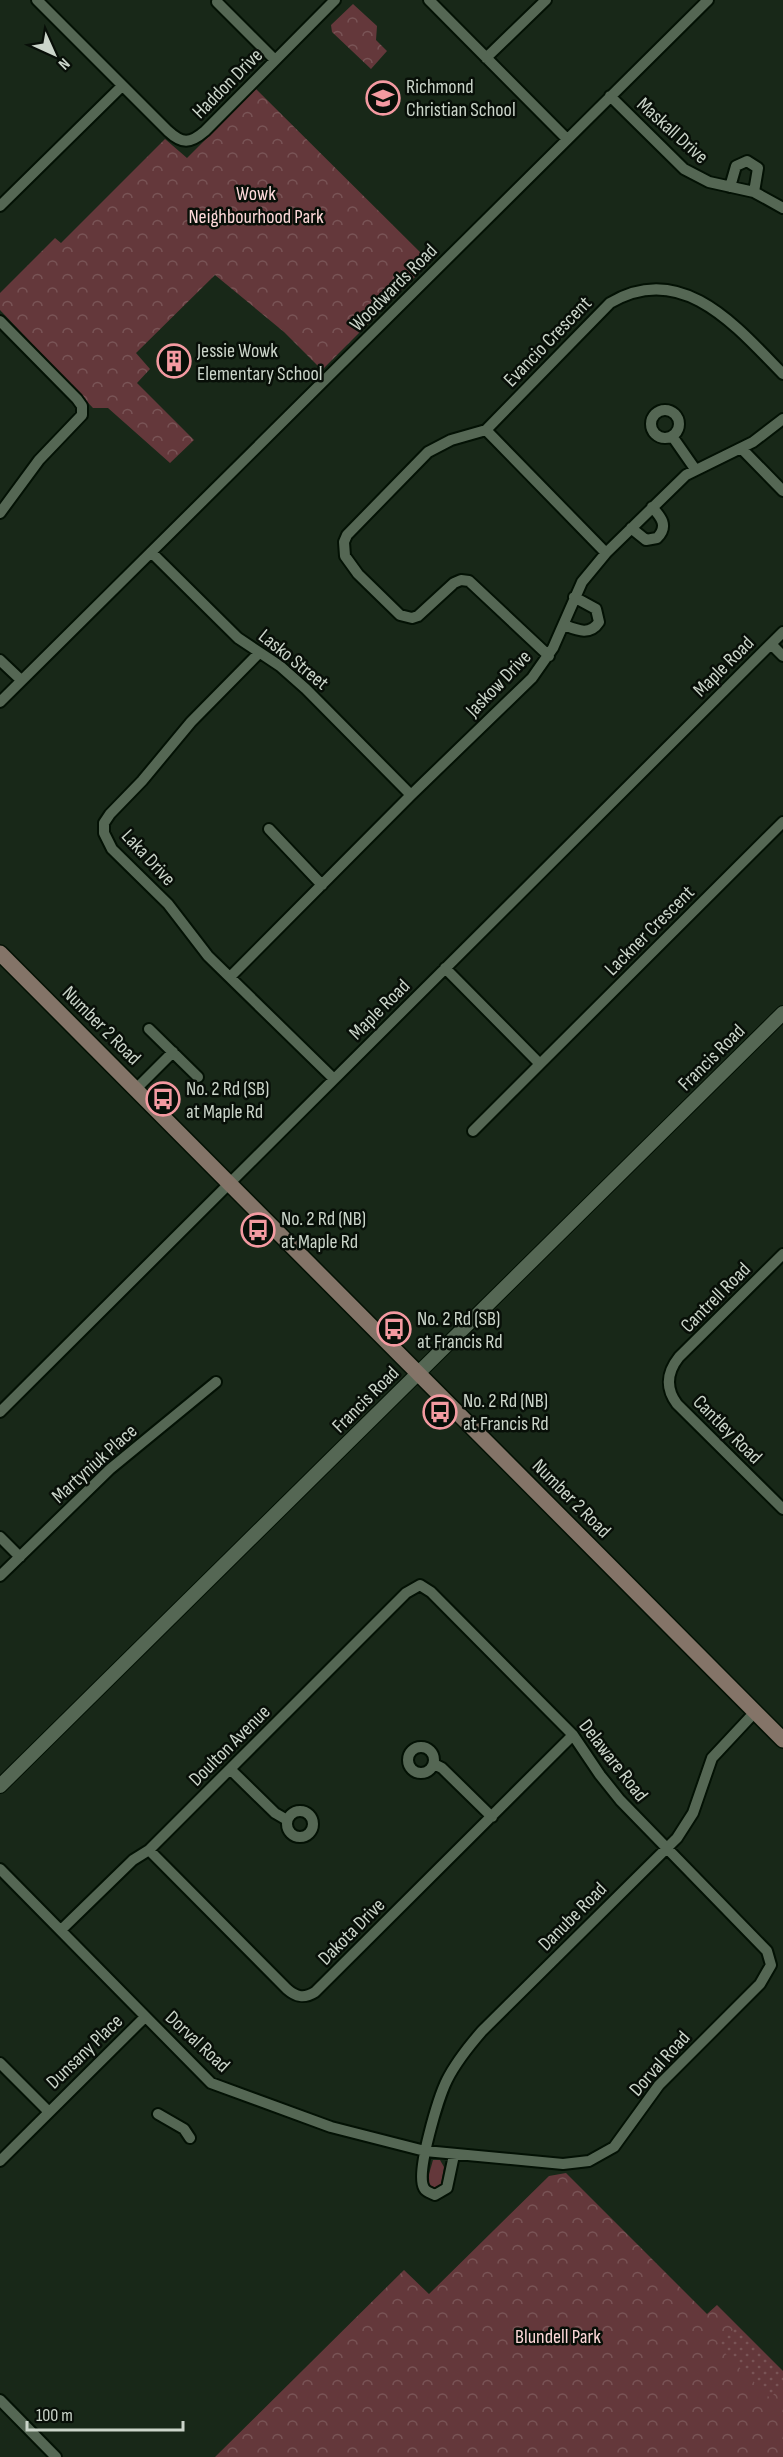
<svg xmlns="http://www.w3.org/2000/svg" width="783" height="2457" viewBox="0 0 783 2457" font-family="'Sofia Sans Condensed',sans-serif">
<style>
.grass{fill:#64383b}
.park{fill:url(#park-crowns)}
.garden{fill:url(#garden-dots)}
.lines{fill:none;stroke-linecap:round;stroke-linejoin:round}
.minor-casing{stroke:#031104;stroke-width:14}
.tertiary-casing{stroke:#031104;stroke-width:16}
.secondary-casing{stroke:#031104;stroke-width:18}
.minor{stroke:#556754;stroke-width:10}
.tertiary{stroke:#556754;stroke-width:14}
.secondary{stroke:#847468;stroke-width:15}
.labels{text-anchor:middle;stroke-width:5;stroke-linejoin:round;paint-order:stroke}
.street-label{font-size:20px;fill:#cbd5ca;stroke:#080f08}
.poi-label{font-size:20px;fill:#cbd5ca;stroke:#080f08;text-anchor:start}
.park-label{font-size:20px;fill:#fed9da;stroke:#080f08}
</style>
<defs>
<pattern id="park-crowns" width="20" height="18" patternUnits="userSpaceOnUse" patternTransform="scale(1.5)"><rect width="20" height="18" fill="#64383b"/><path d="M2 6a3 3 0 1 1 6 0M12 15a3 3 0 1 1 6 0" fill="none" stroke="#795456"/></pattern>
<pattern id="garden-dots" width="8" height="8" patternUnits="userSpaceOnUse" patternTransform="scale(1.5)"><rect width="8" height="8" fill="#64383b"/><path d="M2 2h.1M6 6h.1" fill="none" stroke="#795456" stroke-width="1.8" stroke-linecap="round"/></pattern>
</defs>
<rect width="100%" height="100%" fill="#182818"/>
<path class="grass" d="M433,2160H440L444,2167L441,2185L433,2188L427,2181Z"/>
<path class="park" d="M353,4L377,26L376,40L387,51L371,69L332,32L331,25Z
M256,89L430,262L322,370L284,332L215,275L136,353L150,369L137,383L194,440L170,463L108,408H93L0,310V293L55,238L61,243L165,139L187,158Z
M566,2173L707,2314L717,2305L783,2371V2457H215L404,2270L429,2294L549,2176Z"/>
<path class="garden" d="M737,2326L783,2372V2385L770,2398L717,2345Z"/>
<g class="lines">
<g class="minor-casing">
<path id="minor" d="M37,0L168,131C182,144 190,144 205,131L335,0
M429,0L567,139
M217,2L275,60
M486,58L546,0
M610,96L684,169L709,182L754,192L783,208
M730,187L736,166L747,161L758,168L754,192
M0,206L122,86
M0,321L77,399L82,406V415L39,460L0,513
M651 424a14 14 0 1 1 28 0a14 14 0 1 1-28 0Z
M486,430L606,553
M672,436L695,469
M741,448L783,491
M631,528L646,540L657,538C669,526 661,517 652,507
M152,553L238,638L280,666L306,689L411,795
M564,625C577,630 590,636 599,622L596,609L574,597
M771,644L783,656
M259,653L191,722L142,781L110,814L104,823V833L112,849L168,904L208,956L334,1079
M549,656L469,581L461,580L454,583L418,616L412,618L400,615L358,574L345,556L344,542L347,535L428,452L451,440L486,430L610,303C682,260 737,327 783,374
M0,660L21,680
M0,702L708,0
M269,829L322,885
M445,968L540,1064L783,822
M230,977L411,795L532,678L553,648L582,582L606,553L686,475L753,442L783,419
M149,1029L198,1077
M136,1089L173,1052
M473,1131L540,1064
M783,1254L679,1357C667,1372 665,1388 677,1404L783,1509
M0,1412L783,632
M0,1537L20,1557
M0,1576L110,1469L216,1382
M408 1760a13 13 0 1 1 26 0a13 13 0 1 1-26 0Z
M434,1764L442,1768L492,1817
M230,1769L275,1813L287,1820
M287 1824a13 13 0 1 1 26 0a13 13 0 1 1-26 0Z
M149,1850L287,1989C296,1997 304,1999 315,1992L573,1735
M0,1869L211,2083L331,2127L425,2151L563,2164L589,2161L614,2147L659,2085L760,1984L771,1965L767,1951L620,1800L600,1775L573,1735L431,1592L420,1585L406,1593L149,1850L133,1860L61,1930
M0,2063L48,2111
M158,2114L184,2129L190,2138
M454,2155L447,2188L435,2195C431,2193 426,2192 424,2188C415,2173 439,2096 447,2080C456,2062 469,2046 482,2031L677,1838L693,1813L712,1758L755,1712
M0,2161L145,2017
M0,2400L56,2457"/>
</g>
<g class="tertiary-casing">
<path id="tertiary" d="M0,1786L783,1013"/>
</g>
<g class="secondary-casing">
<path id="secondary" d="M0,953L783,1740"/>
</g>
<use href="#minor" class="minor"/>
<use href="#tertiary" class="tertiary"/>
<use href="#secondary" class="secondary"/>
</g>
<defs>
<g id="school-ring" transform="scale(1.725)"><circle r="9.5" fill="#080f08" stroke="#f49aa1" stroke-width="1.5"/><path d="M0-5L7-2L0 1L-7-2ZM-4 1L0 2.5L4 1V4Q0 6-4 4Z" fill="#f49aa1"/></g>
<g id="building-ring" transform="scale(1.725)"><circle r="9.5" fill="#080f08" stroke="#f49aa1" stroke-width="1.5"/><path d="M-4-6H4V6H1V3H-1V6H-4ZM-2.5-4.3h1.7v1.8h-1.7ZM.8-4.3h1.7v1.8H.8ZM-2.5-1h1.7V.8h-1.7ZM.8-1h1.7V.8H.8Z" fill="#f49aa1"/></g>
<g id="bus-ring" transform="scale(1.725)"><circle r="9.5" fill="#080f08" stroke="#f49aa1" stroke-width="1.5"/><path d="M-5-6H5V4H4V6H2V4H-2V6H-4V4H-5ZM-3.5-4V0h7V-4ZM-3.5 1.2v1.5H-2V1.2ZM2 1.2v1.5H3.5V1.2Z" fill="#f49aa1"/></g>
</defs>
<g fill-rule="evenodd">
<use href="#school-ring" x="383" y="98"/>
<use href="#building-ring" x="174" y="361"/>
<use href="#bus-ring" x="163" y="1099"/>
<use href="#bus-ring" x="258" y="1230"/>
<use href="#bus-ring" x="394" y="1329"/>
<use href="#bus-ring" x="440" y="1412"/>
</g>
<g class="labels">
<g class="street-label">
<text transform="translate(227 83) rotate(-45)" y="7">Haddon Drive</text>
<text transform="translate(673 130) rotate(42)" y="7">Maskall Drive</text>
<text transform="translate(393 287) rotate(-45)" y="7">Woodwards Road</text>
<text transform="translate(547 341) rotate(-46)" y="7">Evancio Crescent</text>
<text transform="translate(294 659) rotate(39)" y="7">Lasko Street</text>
<text transform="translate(723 666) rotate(-45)" y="7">Maple Road</text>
<text transform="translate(498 683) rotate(-46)" y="7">Jaskow Drive</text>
<text transform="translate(149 857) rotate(47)" y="7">Laka Drive</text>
<text transform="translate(649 930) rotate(-45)" y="7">Lackner Crescent</text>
<text transform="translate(379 1009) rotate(-45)" y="7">Maple Road</text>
<text transform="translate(102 1025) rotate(45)" y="7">Number 2 Road</text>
<text transform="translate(711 1057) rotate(-45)" y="7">Francis Road</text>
<text transform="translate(715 1297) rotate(-45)" y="7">Cantrell Road</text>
<text transform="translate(365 1399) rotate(-45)" y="7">Francis Road</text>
<text transform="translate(728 1429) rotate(45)" y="7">Cantley Road</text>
<text transform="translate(94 1463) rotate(-42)" y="7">Martyniuk Place</text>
<text transform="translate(572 1498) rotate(45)" y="7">Number 2 Road</text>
<text transform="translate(229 1745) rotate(-45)" y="7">Doulton Avenue</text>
<text transform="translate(614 1760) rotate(52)" y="7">Delaware Road</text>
<text transform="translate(572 1916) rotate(-45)" y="7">Danube Road</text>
<text transform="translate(351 1931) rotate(-45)" y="7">Dakota Drive</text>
<text transform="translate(198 2041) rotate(43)" y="7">Dorval Road</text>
<text transform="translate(84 2051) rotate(-44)" y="7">Dunsany Place</text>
<text transform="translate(659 2063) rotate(-48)" y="7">Dorval Road</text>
</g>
<g class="poi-label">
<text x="406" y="93">Richmond<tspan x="406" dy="23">Christian School</tspan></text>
<text x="197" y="357">Jessie Wowk<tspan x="197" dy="23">Elementary School</tspan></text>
<text x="186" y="1095">No. 2 Rd (SB)<tspan x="186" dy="23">at Maple Rd</tspan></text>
<text x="281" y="1225">No. 2 Rd (NB)<tspan x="281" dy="23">at Maple Rd</tspan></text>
<text x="417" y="1325">No. 2 Rd (SB)<tspan x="417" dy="23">at Francis Rd</tspan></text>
<text x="463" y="1407">No. 2 Rd (NB)<tspan x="463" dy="23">at Francis Rd</tspan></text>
</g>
<g class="park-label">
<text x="256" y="200">Wowk<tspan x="256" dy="23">Neighbourhood Park</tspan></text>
<text x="558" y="2343">Blundell Park</text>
</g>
</g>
<g transform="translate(54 54) rotate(135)" stroke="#080f08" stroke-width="4.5" paint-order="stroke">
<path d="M0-4.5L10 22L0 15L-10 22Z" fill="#cbd5ca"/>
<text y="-9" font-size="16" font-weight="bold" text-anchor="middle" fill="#cbd5ca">N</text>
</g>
<path d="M27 2421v9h156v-9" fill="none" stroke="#cbd5ca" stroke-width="3"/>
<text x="36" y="2421" font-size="18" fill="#cbd5ca" stroke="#080f08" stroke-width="4.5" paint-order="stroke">100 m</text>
</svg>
